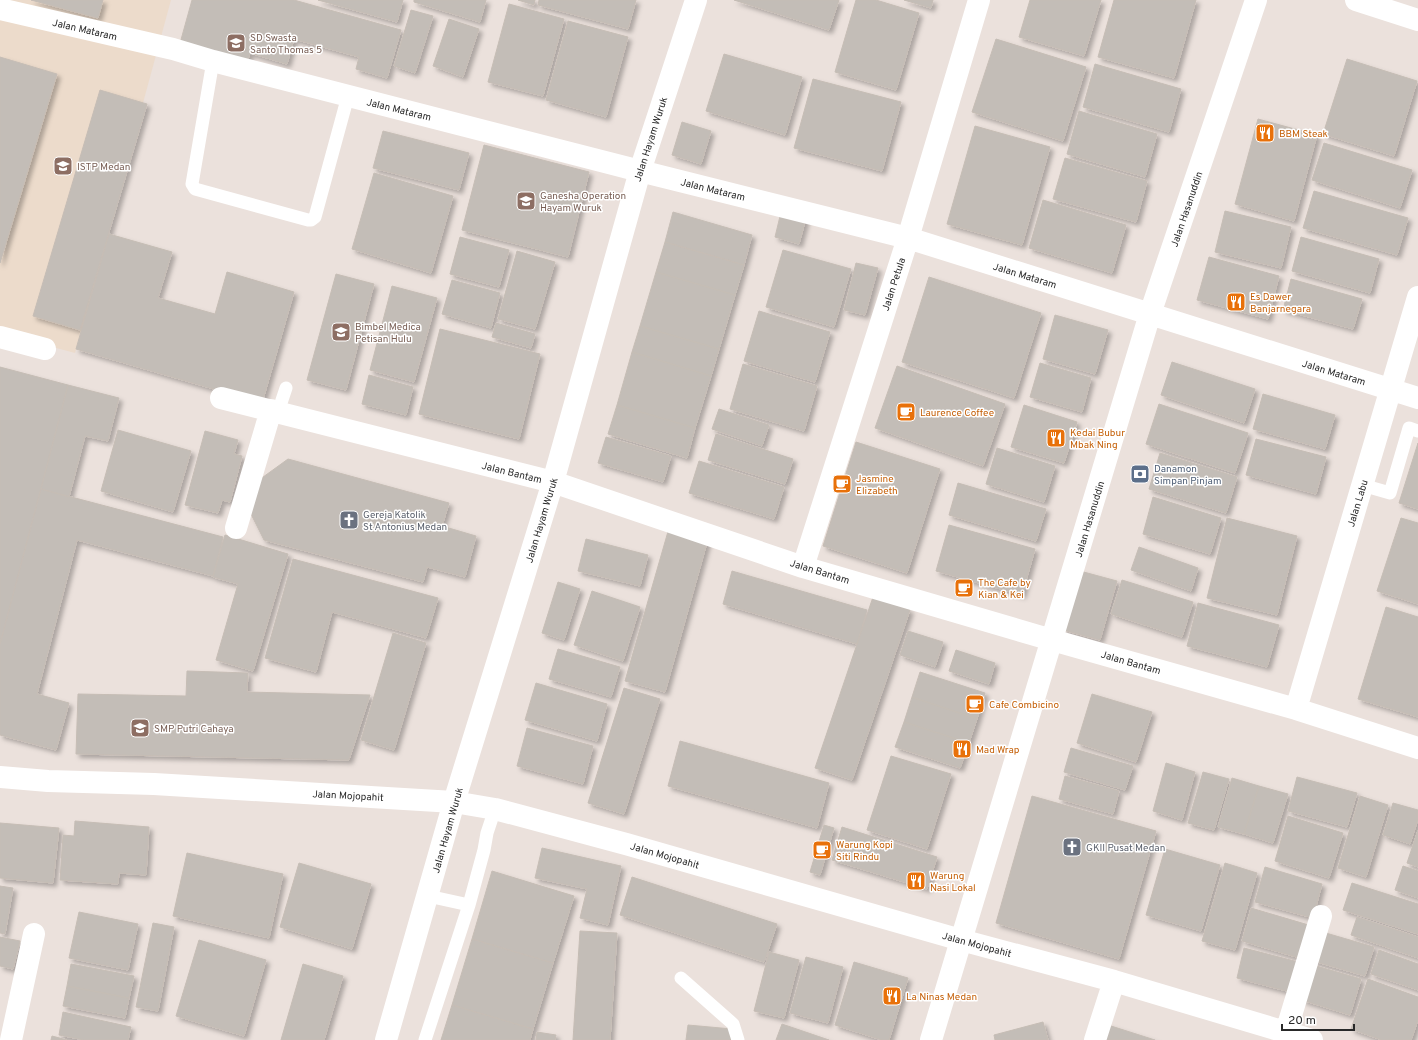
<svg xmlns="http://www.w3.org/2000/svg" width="1418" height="1040" viewBox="0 0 1418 1040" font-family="Overpass,sans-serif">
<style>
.education{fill:#ecdbcb}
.building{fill:#c3bdb7;stroke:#c6bdb5;filter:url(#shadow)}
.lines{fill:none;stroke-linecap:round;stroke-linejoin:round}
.lane{stroke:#fff;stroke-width:13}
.street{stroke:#fff;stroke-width:22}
.labels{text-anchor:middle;stroke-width:3;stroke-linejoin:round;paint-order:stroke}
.street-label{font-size:10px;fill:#292929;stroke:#fff}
.education-label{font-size:10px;fill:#785e54;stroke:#fff;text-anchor:start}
.food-label{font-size:10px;fill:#c56008;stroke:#fff;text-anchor:start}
.service-label{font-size:10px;fill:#4e5e75;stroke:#fff;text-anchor:start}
.worship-label{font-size:10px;fill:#5b616d;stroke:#fff;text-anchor:start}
</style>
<defs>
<filter id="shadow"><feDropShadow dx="3.5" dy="3.5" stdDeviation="2" flood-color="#0004"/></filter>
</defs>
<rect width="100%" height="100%" fill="#ebe1dc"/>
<path class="education" d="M0,0H171L75,353L0,333Z"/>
<path class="building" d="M31,0H103L98,18Z
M192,0H294L401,30L387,78L356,69L359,57L294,39L287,64L250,53L246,66L179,47Z
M318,0H403L397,22Z
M414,0H486L480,22L414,2Z
M518,0H535L534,5Z
M539,0H636L628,29L538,5Z
M734,0H839L829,30Z
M856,0H876L919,13L896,90L835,72Z
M904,0H933L931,8Z
M1030,0H1101L1084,56L1019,37Z
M1114,0H1196L1174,78L1098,57Z
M509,4L564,19L543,96L488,82Z
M411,10L433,16L415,73L394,66Z
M449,19L479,29L463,77L433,66Z
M568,21L628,37L606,117L546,100Z
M996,39L1086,67L1063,141L972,112Z
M724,54L802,77L785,135L706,111Z
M0,57L57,74L0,263Z
M1347,59L1417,81L1394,156L1323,134Z
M1095,64L1181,89L1169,132L1083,107Z
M813,79L901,102L882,171L794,148Z
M100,90L147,104L80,330L33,316Z
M1079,111L1157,134L1145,177L1067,154Z
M1258,119L1317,135L1294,221L1235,204Z
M682,122L711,131L701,164L672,155Z
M975,126L1050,147L1022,245L947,224Z
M383,131L469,153L459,190L373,168Z
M1324,143L1412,170L1400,208L1312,180Z
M484,145L589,172L568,257L462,230Z
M1065,158L1147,181L1136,222L1053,199Z
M374,173L453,196L431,273L352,249Z
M1314,191L1408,218L1397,255L1303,228Z
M1043,200L1126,225L1112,273L1029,248Z
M1225,211L1291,227L1281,268L1215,252Z
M673,212L752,235L744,265L665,242Z
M781,212L806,218L799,244L775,237Z
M109,234L172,252L158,298L215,314L227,272L294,292L262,403L76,349Z
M460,237L509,250L499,287L450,274Z
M1301,237L1379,259L1370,293L1292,271Z
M665,242L744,265L735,295L656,272Z
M783,250L851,269L834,327L766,307Z
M517,251L555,262L535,329L498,319Z
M1209,257L1279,276L1268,319L1197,300Z
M856,263L878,268L865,315L844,310Z
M656,272L735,295L719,349L640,326Z
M336,274L374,284L346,390L307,380Z
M929,277L1041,313L1014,398L902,362Z
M1291,279L1362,299L1353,329L1283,310Z
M452,280L500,293L491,328L442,314Z
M392,286L437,298L414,382L370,370Z
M759,311L830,332L815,382L744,361Z
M1055,315L1108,330L1095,374L1043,359Z
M496,323L535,334L531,348L492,337Z
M640,326L719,349L711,376L632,352Z
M440,329L540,354L519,439L419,414Z
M632,352L711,376L695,428L617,405Z
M1172,362L1255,389L1244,423L1161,395Z
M1040,363L1091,378L1082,412L1030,397Z
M743,364L817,386L804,431L730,409Z
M897,366L1005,404L983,466L875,428Z
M0,367L68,385L0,644Z
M369,375L413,387L406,415L362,404Z
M68,385L119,398L108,441L85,436L69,497L41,489Z
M1263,394L1335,415L1325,449L1253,429Z
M1159,404L1248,433L1235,473L1146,444Z
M617,405L695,428L687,458L608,434Z
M1024,405L1077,422L1064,463L1011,447Z
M719,409L769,425L762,446L712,429Z
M118,430L191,451L173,512L101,491Z
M205,431L238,440L234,454L242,456L230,502L222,500L218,513L185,505Z
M716,434L793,459L785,484L708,460Z
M606,437L671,456L663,482L598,463Z
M1256,439L1326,457L1316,494L1246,475Z
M856,442L940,469L907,573L823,546Z
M1418,443V509L1399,503Z
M997,448L1055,466L1044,502L986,484Z
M1160,453L1237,477L1226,513L1149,489Z
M288,459L449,503L442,526L476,536L465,577L427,567L423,582L264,540L251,514L259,480Z
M699,461L784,487L774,519L689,493Z
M958,483L1046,509L1036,541L949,515Z
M41,489L223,537L213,576L77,540L37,694L69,703L56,750L0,735V644Z
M1153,497L1221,518L1210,554L1143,534Z
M1227,518L1297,536L1277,615L1207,598Z
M1401,518L1418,523V604L1377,591Z
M949,525L1035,549L1022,595L936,571Z
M669,528L708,539L665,692L625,681Z
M225,535L288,554L253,671L216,660L238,584L213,577Z
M586,539L648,555L640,586L578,571Z
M1139,547L1198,568L1191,591L1131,570Z
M293,559L438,598L426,638L332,612L316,672L265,658Z
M732,571L867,610L857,644L723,604Z
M1080,571L1117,581L1100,640L1063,630Z
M1122,580L1193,602L1182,637L1111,614Z
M558,582L580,589L564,640L542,633Z
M592,591L640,607L623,661L574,645Z
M873,597L910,610L852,780L815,768Z
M1198,603L1279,625L1267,667L1187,646Z
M1386,607L1418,617V717L1358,699Z
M908,631L943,642L935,667L900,655Z
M393,633L426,643L394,750L361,740Z
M558,649L620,667L611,697L549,679Z
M956,650L995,663L989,684L949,671Z
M187,671L248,673L247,692L370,695L349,760L76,754L78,694L186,696Z
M920,672L985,693L977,719L912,697Z
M536,683L607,704L597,741L525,720Z
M624,688L660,699L624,814L588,803Z
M1092,694L1152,712L1136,762L1077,743Z
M912,697L977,719L969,743L904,722Z
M904,722L969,743L960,768L895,747Z
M527,728L593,746L583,784L517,766Z
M680,741L829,783L817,828L668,786Z
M1071,748L1133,766L1125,790L1064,772Z
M891,756L951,774L927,849L867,830Z
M1166,763L1195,772L1182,820L1153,811Z
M1203,772L1229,779L1214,830L1188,823Z
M1065,776L1119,791L1113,814L1059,799Z
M1297,777L1357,793L1347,827L1288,811Z
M1232,778L1259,786L1244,834L1218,827Z
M1259,786L1288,794L1273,843L1244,834Z
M1032,796L1156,831L1119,959L996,923Z
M1360,796L1388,805L1366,877L1338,868Z
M1393,803L1418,810V819L1410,844L1383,835Z
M1288,816L1343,833L1329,878L1275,861Z
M75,821L149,827L146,875L119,873L118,884L60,880L63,835L74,836Z
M0,823L59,828L53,883L0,878Z
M824,825L834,828L820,875L810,872Z
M842,827L937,857L927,889L832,860Z
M1418,830V867L1407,863Z
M542,848L621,866L608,925L580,918L587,889L535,878Z
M1165,849L1220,865L1201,931L1146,915Z
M187,853L283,874L269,938L173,916Z
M299,863L371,884L352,949L280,927Z
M1225,863L1257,873L1235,950L1202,941Z
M1403,866L1418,871V898L1395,890Z
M1265,867L1322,884L1313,918L1255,902Z
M492,871L574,896L553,963L472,939Z
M632,877L777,924L764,962L620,915Z
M1352,883L1418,904V934L1343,910Z
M0,886L13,888L5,934L0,933Z
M1251,908L1312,926L1303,959L1242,941Z
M79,912L138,924L128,970L69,958Z
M1357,917L1418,937V958L1351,935Z
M153,923L174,927L158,1011L136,1007Z
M580,931L617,933L610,1040H573Z
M1319,931L1374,947L1365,976L1310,960Z
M0,937L20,941L13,969L0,966Z
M472,939L553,963L533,1029L452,1005Z
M199,940L266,960L244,1036L176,1016Z
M1244,948L1302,963L1294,993L1237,978Z
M1379,950L1418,964V990L1371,974Z
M769,952L799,960L784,1018L754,1011Z
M806,957L843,967L828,1023L790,1013Z
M854,962L908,978L889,1040H882L835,1025Z
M71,964L134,976L129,998L67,986Z
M303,964L343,976L324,1040H281Z
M1313,965L1361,979L1350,1015L1302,1000Z
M1368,979L1418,997V1020L1411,1040H1382L1351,1029Z
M67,986L129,998L125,1018L63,1006Z
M452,1005L533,1029L530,1040H441Z
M63,1012L131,1027L128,1040H84L59,1035Z
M1043,1022L1048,1040H995L994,1035Z
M782,1024L829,1040H776Z
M688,1025L732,1029L731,1040H686Z
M1108,1025L1155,1040H1103Z
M537,1032L556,1035L555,1040H536Z
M52,1036L67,1040H51Z"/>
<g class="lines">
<path class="lane" d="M213,61L192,184L195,189L308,220H311L315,217L348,96
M278,412L286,388
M1362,485L1390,493L1409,428L1418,431
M428,896L469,905
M681,978L733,1024L738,1040
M425,1040L469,905L484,850L487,833L495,809"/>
<path class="street" d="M1356,0L1418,20
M0,9L173,49L213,61L640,171L908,238L1418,398
M0,337L45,349
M221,398L553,482L803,567L1052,640L1296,709L1418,748
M236,528L271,410
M803,567L908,238L979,0
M1296,709L1418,297
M0,777L48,781L154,784L454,802L495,809L626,844L961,940L1114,981L1312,1040
M1286,1032L1321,916
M11,1040L34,934
M386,1040L454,802L553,482L640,171L696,0
M931,1040L1150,314L1256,0
M1095,1040L1114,981"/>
</g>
<defs>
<g id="school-square" transform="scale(1)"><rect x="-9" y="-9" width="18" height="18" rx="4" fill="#8d6e63" stroke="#fff"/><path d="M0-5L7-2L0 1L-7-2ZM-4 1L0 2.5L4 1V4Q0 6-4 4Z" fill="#fff"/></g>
<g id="restaurant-square" transform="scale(1)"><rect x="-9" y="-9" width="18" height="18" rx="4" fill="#e8710a" stroke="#fff"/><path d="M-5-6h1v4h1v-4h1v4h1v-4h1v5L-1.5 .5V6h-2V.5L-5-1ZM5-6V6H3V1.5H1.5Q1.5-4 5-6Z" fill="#fff"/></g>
<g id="university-square" transform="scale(1)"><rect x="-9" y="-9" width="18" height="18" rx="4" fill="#8d6e63" stroke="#fff"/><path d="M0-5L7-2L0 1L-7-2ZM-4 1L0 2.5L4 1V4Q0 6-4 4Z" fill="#fff"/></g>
<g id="cafe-square" transform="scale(1)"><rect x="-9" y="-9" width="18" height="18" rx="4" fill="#e8710a" stroke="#fff"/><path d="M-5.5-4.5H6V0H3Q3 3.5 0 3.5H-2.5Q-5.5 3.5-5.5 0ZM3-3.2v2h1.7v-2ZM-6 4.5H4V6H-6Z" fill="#fff"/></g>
<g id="bank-square" transform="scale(1)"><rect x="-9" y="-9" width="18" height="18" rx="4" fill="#5c6f8a" stroke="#fff"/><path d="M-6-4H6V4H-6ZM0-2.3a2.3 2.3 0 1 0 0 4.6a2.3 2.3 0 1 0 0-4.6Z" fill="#fff"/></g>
<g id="church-square" transform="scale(1)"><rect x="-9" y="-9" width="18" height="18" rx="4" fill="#6b7280" stroke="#fff"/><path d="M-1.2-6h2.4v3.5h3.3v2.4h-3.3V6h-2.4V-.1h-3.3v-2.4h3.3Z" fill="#fff"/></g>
</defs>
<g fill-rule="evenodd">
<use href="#school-square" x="236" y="43"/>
<use href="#restaurant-square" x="1265" y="133"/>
<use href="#university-square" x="63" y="166"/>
<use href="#school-square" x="526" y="201"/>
<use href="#restaurant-square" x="1236" y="302"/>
<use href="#school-square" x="341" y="332"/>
<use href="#cafe-square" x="906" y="412"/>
<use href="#restaurant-square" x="1056" y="438"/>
<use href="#bank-square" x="1140" y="474"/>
<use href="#cafe-square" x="842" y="484"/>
<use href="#church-square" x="349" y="520"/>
<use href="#cafe-square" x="964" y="588"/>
<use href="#cafe-square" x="975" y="704"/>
<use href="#school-square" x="140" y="728"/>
<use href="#restaurant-square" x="962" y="749"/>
<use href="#church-square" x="1072" y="847"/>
<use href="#cafe-square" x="822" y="850"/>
<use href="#restaurant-square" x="916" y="881"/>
<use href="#restaurant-square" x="892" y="996"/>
</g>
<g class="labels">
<g class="street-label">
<text transform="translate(85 29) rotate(13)" y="4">Jalan Mataram</text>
<text transform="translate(399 109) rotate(14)" y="4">Jalan Mataram</text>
<text transform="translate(650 139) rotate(-72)" y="4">Jalan Hayam Wuruk</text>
<text transform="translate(713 189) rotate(14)" y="4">Jalan Mataram</text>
<text transform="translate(1186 209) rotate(-71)" y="4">Jalan Hasanuddin</text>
<text transform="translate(1025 275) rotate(17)" y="4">Jalan Mataram</text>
<text transform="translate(893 284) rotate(-72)" y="4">Jalan Petula</text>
<text transform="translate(1334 372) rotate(17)" y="4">Jalan Mataram</text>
<text transform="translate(512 472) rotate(14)" y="4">Jalan Bantam</text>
<text transform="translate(1357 503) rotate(-73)" y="4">Jalan Labu</text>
<text transform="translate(1089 519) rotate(-73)" y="4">Jalan Hasanuddin</text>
<text transform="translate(541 520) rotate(-73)" y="4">Jalan Hayam Wuruk</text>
<text transform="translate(820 571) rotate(17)" y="4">Jalan Bantam</text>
<text transform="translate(1131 662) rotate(16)" y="4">Jalan Bantam</text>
<text transform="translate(348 795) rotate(3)" y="4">Jalan Mojopahit</text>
<text transform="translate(447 830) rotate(-74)" y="4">Jalan Hayam Wuruk</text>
<text transform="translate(665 855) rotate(16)" y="4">Jalan Mojopahit</text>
<text transform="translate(977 944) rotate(15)" y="4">Jalan Mojopahit</text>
</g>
<g class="education-label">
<text x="250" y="41">SD Swasta<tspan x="250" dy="12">Santo Thomas 5</tspan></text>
<text x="77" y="170">ISTP Medan</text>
<text x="540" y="199">Ganesha Operation<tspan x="540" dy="12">Hayam Wuruk</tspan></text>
<text x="355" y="330">Bimbel Medica<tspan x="355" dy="12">Petisan Hulu</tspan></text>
<text x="154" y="732">SMP Putri Cahaya</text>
</g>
<g class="food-label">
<text x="1279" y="137">BBM Steak</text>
<text x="1250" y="300">Es Dawer<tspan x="1250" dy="12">Banjarnegara</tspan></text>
<text x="920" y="416">Laurence Coffee</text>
<text x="1070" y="436">Kedai Bubur<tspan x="1070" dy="12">Mbak Ning</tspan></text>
<text x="856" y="482">Jasmine<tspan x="856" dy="12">Elizabeth</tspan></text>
<text x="978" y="586">The Cafe by<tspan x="978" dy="12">Kian &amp; Kei</tspan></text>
<text x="989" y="708">Cafe Combicino</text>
<text x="976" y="753">Mad Wrap</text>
<text x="836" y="848">Warung Kopi<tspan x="836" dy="12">Siti Rindu</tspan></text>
<text x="930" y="879">Warung<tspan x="930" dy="12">Nasi Lokal</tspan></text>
<text x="906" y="1000">La Ninas Medan</text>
</g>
<g class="service-label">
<text x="1154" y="472">Danamon<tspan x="1154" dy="12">Simpan Pinjam</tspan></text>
</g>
<g class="worship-label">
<text x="363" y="518">Gereja Katolik<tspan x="363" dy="12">St Antonius Medan</tspan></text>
<text x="1086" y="851">GKII Pusat Medan</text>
</g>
</g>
<path d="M1282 1024v6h72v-6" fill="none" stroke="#292929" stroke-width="2"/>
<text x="1288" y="1024" font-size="12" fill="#292929" stroke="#ffffff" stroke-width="3" paint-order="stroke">20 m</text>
</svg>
